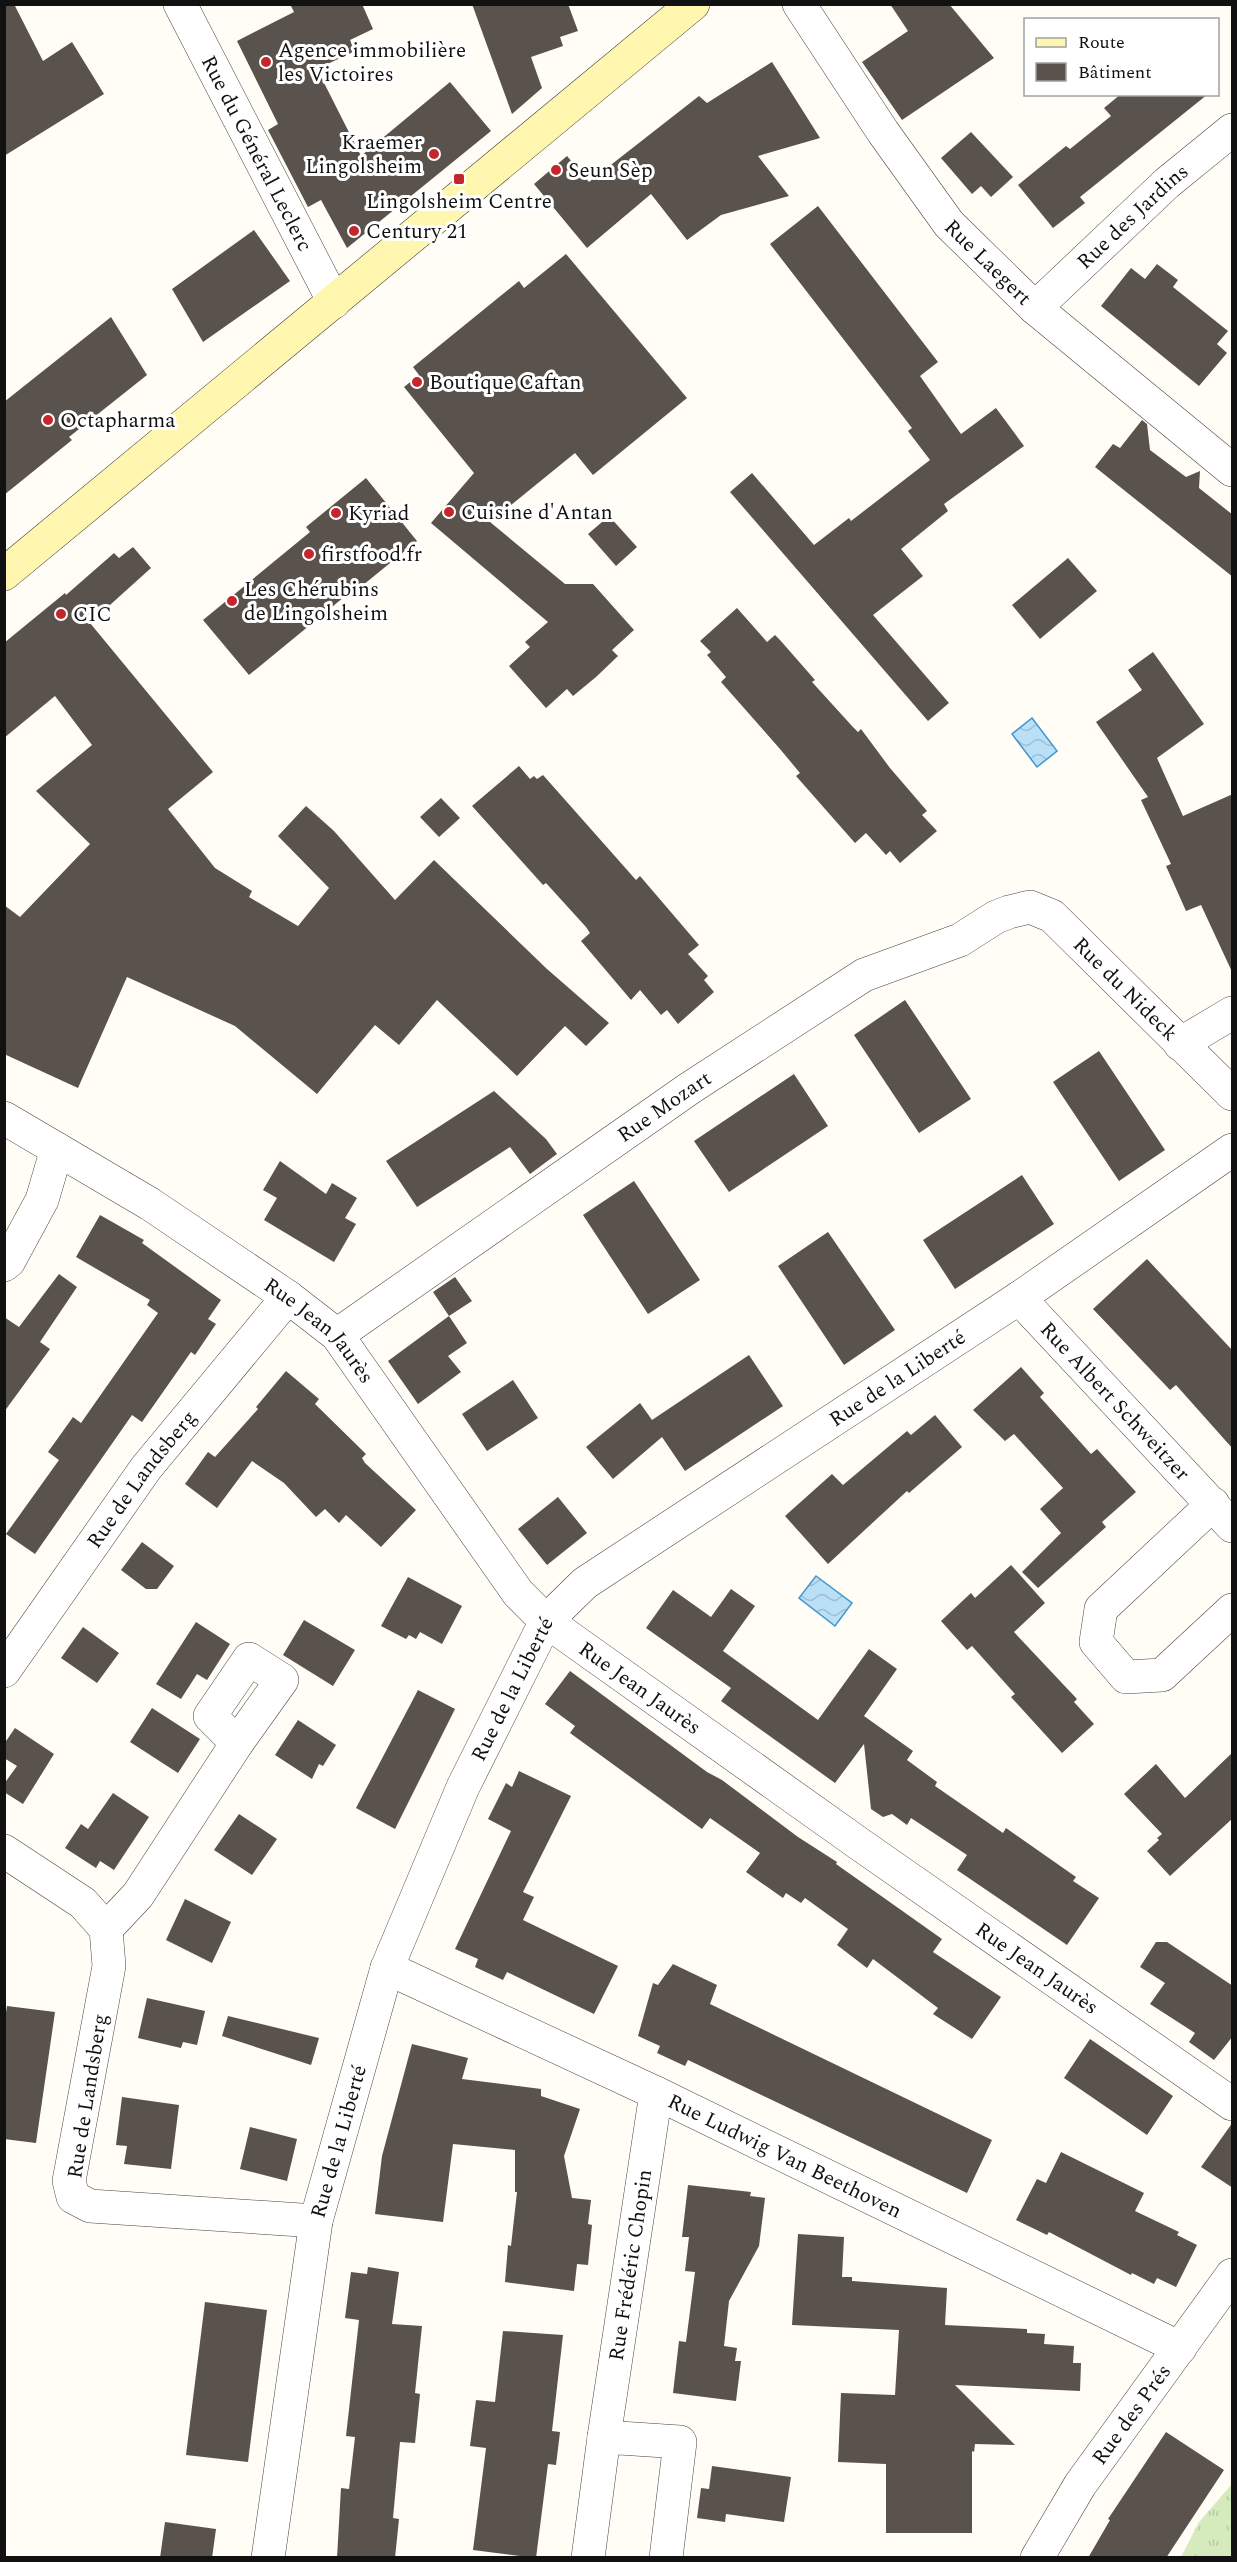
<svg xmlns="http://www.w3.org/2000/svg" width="1237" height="2562" viewBox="0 0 1237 2562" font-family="Spectral,serif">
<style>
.grass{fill:url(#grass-tufts)}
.water{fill:url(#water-waves);stroke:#3f96cf;stroke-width:1.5}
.building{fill:#5a524d}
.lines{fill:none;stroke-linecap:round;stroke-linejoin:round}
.street-casing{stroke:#444;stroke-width:34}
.secondary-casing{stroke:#333;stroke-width:34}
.street{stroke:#fff;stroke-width:33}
.secondary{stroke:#fff6b0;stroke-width:33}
.poi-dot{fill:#c4262e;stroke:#fff;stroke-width:2}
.labels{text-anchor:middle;stroke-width:6;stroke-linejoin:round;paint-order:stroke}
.poi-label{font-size:21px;fill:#111;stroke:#fff;text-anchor:start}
.street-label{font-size:21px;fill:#111;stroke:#fff}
</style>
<defs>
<pattern id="grass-tufts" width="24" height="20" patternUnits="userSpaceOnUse" patternTransform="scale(1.5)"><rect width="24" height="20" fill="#d5ebbd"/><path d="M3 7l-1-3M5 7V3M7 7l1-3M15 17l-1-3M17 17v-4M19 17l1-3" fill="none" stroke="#b6c8a1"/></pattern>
<pattern id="water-waves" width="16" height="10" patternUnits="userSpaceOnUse" patternTransform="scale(1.5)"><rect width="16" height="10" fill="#b9e0f7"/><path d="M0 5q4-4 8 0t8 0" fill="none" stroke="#9ebfd3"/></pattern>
</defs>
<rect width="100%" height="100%" fill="#fffdf5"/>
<path class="grass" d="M1232,2484V2557H1181L1199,2522Z"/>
<path class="water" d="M1032,718L1057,751L1037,767L1012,734Z
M816,1576L852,1603L835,1626L799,1598Z"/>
<path class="building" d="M4,4H14L43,61L72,42L104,94L4,156Z
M290,4H362L373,29L350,40L355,51L317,69L361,156L450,82L491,131L347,248L321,200L308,207L268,130L278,124L237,41L294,12Z
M472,4H568L578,31L560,37L563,46L531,57L542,88L512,114Z
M890,4H949L994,58L902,120L862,62L908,31Z
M772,62L820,138L758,156L789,196L721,215L687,240L651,194L587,248L534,184L567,156L589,182L699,96L707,103Z
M1121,94H1208L1080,197L1085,203L1053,228L1018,185L1066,146L1070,149L1111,116L1104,108Z
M971,132L1013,177L991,197L981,186L972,194L941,158Z
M818,206L938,362L920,376L961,434L996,408L1024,446L944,504L948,511L901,549L923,576L873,615L949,703L928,721L730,492L752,473L814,545L849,518L851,521L930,460L908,431L912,428L770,244Z
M254,230L290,281L203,342L172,289Z
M566,254L687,398L593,475L575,453L490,522L565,584H593L634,630L612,650L618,656L596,677L573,696L567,689L546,708L509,666L530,647L525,642L548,622L431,523L474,473L404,387L419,375L413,367L519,281L524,288Z
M1157,264L1178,280L1173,287L1228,331L1217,344L1227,353L1199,386L1101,306L1131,268L1145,279Z
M111,317L147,375L69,437L72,440L4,495V402Z
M1142,420L1147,424L1150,450L1186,477L1200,471L1199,488L1233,515V577L1095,467L1113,444L1120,448Z
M366,478L417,541L357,590L355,588L249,675L203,620L310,532L306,527Z
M609,516L637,547L616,566L588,534Z
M133,547L151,568L90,623L213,772L168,809L215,868L252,891L249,897L298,926L329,888L278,836L306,806L334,831L395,900L434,860L547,969L609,1023L586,1046L565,1026L517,1076L437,1000L399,1045L375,1025L317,1094L235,1026L127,977L78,1088L4,1054V905L20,917L90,844L36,791L92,745L55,696L4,738V643L65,593L66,595L114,553L119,558Z
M1068,558L1097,591L1040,639L1012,605Z
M737,608L767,642L775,635L780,640L815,680L812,682L852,726L858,732L861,729L890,768L927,811L922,815L937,831L900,863L890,851L886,855L866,833L855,843L796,776L800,773L780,749L721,682L726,677L707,655L711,652L700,641Z
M1153,652L1204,724L1157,758L1183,816L1233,794V974L1201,905L1186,911L1166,866L1171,864L1141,800L1148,797L1096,722L1142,690L1128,670Z
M519,766L530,779L534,776L537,779L543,775L636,880L640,876L699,945L688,954L708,976L704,980L714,992L678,1024L667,1010L661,1015L640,990L631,1000L581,941L590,933L586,927L546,883L543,885L472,806Z
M441,798L460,818L439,837L420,817Z
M905,1000L971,1099L919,1133L854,1035Z
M1099,1051L1165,1150L1119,1181L1053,1082Z
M794,1074L828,1126L729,1192L694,1141Z
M494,1091L546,1139L557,1154L530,1174L510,1147L417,1207L386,1161Z
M280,1161L326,1194L332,1183L357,1198L345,1218L356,1224L334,1262L264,1220L277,1198L263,1190Z
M1022,1175L1054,1224L955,1289L923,1240Z
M634,1181L700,1280L648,1314L583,1215Z
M100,1215L144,1240L142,1243L221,1300L208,1319L216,1324L195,1355L191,1352L142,1422L132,1415L35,1554L6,1534L59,1460L48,1452L73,1417L81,1423L158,1313L147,1305L150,1300L76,1257Z
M828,1232L895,1330L844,1365L778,1266Z
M1147,1259L1233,1351V1449L1176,1385L1170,1390L1093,1309Z
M59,1274L77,1287L40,1342L50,1349L4,1412V1317L19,1327Z
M455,1277L472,1301L449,1316L433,1292Z
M449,1316L467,1343L448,1356L461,1372L418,1404L388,1361Z
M749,1355L783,1406L685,1471L662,1437L613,1479L586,1447L640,1403L652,1420Z
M1021,1367L1044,1393L1040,1397L1091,1454L1097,1449L1136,1492L1102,1522L1106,1527L1038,1588L1022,1572L1061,1533L1040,1509L1063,1488L1014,1434L1005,1441L973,1410Z
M286,1371L319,1399L315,1404L366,1454L362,1458L365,1463L416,1510L381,1547L346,1515L339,1523L325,1509L316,1517L284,1483L252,1461L217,1508L185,1484L208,1452L215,1457L258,1409L256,1407Z
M513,1380L538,1418L487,1451L462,1414Z
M935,1415L962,1447L909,1493L907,1491L828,1564L785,1516L832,1474L843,1485L907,1431L911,1435Z
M558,1497L587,1533L547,1565L518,1529Z
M142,1542L174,1566L157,1589H146L121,1570Z
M1011,1565L1045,1603L1014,1632L1077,1699L1074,1702L1094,1724L1062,1753L1011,1697L1015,1694L972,1646L967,1650L941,1621L971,1593L975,1598Z
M408,1577L462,1606L442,1644L420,1632L416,1639L409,1635L406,1639L381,1626Z
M731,1589L755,1606L723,1651L818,1720L869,1649L897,1669L864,1716L913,1751L907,1760L937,1782L935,1786L1003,1833L1006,1828L1076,1877L1073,1881L1099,1898L1067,1945L957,1870L967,1855L911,1818L907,1825L892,1814L883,1817L871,1809L864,1744L835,1783L721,1701L731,1688L646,1628L673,1590L711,1617Z
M304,1620L355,1650L333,1686L283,1655Z
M196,1622L230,1644L207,1680L197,1674L181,1699L156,1684Z
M83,1627L119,1653L97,1683L61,1658Z
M570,1671L707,1772L722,1780L798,1837L837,1862L836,1864L942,1939L933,1952L1001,1997L972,2039L933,2014L938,2008L873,1959L867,1968L837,1945L848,1929L805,1898L801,1903L786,1893L783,1898L746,1872L760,1853L710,1818L702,1829L570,1733L575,1726L545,1704Z
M418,1690L455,1709L395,1829L356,1808Z
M152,1708L200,1739L178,1773L130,1742Z
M298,1720L336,1745L323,1766L319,1764L312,1779L275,1755Z
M15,1728L54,1754L23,1804L4,1792V1784L17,1766L4,1758V1744Z
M1233,1752V1818L1170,1876L1147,1851L1159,1840L1157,1838L1162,1834L1124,1794L1156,1764L1185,1798Z
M519,1771L571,1796L523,1892L534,1897L523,1920L618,1966L594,2014L507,1972L503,1980L475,1967L478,1959L455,1949L511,1831L488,1819L506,1783L512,1787Z
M113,1793L149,1817L114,1870L100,1861L96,1868L65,1848L81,1824L88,1829Z
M239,1814L277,1839L252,1875L214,1850Z
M185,1899L231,1922L212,1963L166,1940Z
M1156,1942H1167L1233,1986V2036L1214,2060L1189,2042L1195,2033L1150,2004L1165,1983L1140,1967Z
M673,1964L717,1985L710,2004L992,2140L967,2193L688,2060L685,2066L657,2053L660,2046L638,2036L653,1983L658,1985Z
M147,1998L205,2011L197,2045L183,2042L181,2048L138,2038Z
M7,2006L55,2012L36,2143L4,2139V2025Z
M228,2016L319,2038L311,2065L222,2036Z
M1090,2039L1173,2096L1147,2135L1064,2078Z
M412,2044L468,2058L462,2079L541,2089V2096L580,2109L564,2156L572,2198L591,2200L588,2224L592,2225L588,2265L577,2264L574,2291L505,2282L508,2245L511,2246L517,2192H515V2150L453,2144L443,2222L375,2214L382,2156Z
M122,2097L179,2105L171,2169L124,2164L127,2146L116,2145Z
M1233,2122V2188L1201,2167Z
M250,2127L297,2139L287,2181L240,2169Z
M1061,2152L1144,2193L1135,2211L1179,2232L1177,2235L1197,2245L1176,2287L1157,2278L1154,2284L1132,2273L1131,2275L1049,2232L1047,2235L1016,2220L1037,2179L1046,2183Z
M688,2185L751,2192L750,2196L765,2198L759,2246L729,2301L724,2346L737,2348L735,2361H741L736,2401L673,2393L679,2341L686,2342L695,2272L685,2271L689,2237H682Z
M798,2234L844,2237L842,2277H852V2281L947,2288L945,2325L1027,2329V2333L1045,2334L1044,2344L1074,2346L1073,2363H1081L1080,2391L955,2385L1015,2445L975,2444L974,2452L972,2451V2533H886V2464L838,2462L841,2393L895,2395L899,2330L792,2325Z
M368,2267L399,2272L392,2324L422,2326L415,2393L420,2394L415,2443L400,2442L393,2518L399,2519L395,2558H337L341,2488L349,2489L355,2437L346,2436L359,2320L345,2318L351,2272L367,2274Z
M205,2302L267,2310L248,2462L186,2455Z
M503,2331L563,2335L552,2431L560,2432L556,2465L548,2464L536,2558L473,2550L486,2448L470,2446L476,2400L495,2402Z
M1166,2432L1224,2470L1166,2558H1088L1110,2520L1108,2519Z
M712,2466L791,2477L784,2522L726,2514L725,2522L697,2518L701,2488L709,2489Z
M165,2522L216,2529L212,2558H160Z"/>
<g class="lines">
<g class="street-casing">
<g id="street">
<path id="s1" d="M180,4L334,302"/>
<path id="s2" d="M799,4L883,132L949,224L1035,308L1232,470"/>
<path id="s3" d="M1035,308L1167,183L1232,130"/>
<path d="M1180,1044L1232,1013"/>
<path id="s4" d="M4,1118L150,1204L288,1297L337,1335L518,1593L546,1621L858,1843L1232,2104"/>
<path d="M4,1265L9,1261L42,1200L57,1149"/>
<path id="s5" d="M1019,1298L1232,1526"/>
<path id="s6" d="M337,1335L690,1088L864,975L960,940L996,917L1009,912L1030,907L1052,916L1232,1094"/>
<path d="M1213,1504L1101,1609L1096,1642L1126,1677L1162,1675L1232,1610"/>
<path d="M249,1659L282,1680L237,1743L210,1716Z"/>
<path id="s7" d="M4,1671L146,1468L288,1297"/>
<path d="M4,1851L83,1903L106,1929L109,1966L69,2181L73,2197L90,2206L316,2221"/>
<path d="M106,1929L138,1895L237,1743"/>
<path id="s8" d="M387,1968L656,2093L1180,2348"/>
<path id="s9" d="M604,2437L656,2093"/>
<path id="s10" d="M268,2558L316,2221L387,1968L463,1787L546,1621L585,1583L1019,1298L1232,1150"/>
<path d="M588,2558L604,2437L680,2442L666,2558"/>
<path id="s11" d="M1037,2558L1080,2485L1232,2275"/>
</g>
</g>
<g class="secondary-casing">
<path id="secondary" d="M4,574L693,4"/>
</g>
<use href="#street" class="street"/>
<use href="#secondary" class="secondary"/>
</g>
<g class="poi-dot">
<circle cx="266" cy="62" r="6"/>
<circle cx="434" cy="154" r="6"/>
<circle cx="556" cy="170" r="6"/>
<rect x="453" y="173" width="12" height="12" rx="3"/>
<circle cx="354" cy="231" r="6"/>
<circle cx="417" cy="382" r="6"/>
<circle cx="48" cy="420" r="6"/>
<circle cx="449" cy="512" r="6"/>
<circle cx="336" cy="513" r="6"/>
<circle cx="309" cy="554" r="6"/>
<circle cx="232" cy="601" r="6"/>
<circle cx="61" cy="614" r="6"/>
</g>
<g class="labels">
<g class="poi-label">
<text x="278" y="57">Agence immobilière<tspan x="278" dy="24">les Victoires</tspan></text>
<text x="422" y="149" text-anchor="end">Kraemer<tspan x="422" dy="24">Lingolsheim</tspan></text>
<text x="568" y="177">Seun Sèp</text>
<text x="459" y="208" text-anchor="middle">Lingolsheim Centre</text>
<text x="366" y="238">Century 21</text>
<text x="429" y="389">Boutique Caftan</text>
<text x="60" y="427">Octapharma</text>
<text x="461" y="519">Cuisine d'Antan</text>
<text x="348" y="520">Kyriad</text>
<text x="321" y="561">firstfood.fr</text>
<text x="244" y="596">Les Chérubins<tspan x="244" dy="24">de Lingolsheim</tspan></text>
<text x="73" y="621">CIC</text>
</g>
<g class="street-label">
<text dy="7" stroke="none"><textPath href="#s1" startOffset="168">Rue du Général Leclerc</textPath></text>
<text dy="7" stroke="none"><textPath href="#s3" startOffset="134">Rue des Jardins</textPath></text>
<text dy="7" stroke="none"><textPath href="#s2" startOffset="321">Rue Laegert</textPath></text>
<text dy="7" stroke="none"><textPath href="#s6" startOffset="946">Rue du Nideck</textPath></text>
<text dy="7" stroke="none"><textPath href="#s6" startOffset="399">Rue Mozart</textPath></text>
<text dy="7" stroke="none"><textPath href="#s4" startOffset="382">Rue Jean Jaurès</textPath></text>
<text dy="7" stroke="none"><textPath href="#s10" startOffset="1413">Rue de la Liberté</textPath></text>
<text dy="7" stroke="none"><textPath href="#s5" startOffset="141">Rue Albert Schweitzer</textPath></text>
<text dy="7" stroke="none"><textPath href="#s7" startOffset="236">Rue de Landsberg</textPath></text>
<text dy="7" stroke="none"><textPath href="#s4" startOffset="868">Rue Jean Jaurès</textPath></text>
<text dy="7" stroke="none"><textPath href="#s10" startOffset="909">Rue de la Liberté</textPath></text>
<text dy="7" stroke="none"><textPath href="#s4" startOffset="1354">Rue Jean Jaurès</textPath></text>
<text transform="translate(87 2096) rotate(-81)" y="7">Rue de Landsberg</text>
<text dy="7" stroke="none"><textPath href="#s10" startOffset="423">Rue de la Liberté</textPath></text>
<text dy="7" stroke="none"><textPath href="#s8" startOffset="440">Rue Ludwig Van Beethoven</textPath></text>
<text dy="7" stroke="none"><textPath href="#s9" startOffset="174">Rue Frédéric Chopin</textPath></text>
<text dy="7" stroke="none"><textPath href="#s11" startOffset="172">Rue des Prés</textPath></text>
</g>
</g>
<rect width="1237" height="2562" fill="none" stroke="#111111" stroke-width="12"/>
<rect x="1024" y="18" width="195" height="78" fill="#ffffff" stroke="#a0a0a0" stroke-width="1.5"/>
<rect x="1036" y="38" width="30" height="9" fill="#fff6b0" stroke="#a0a0a0" stroke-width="1.5"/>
<text x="1078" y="48" font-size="18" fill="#111111">Route</text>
<rect x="1036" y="63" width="30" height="18" fill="#5a524d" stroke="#a0a0a0" stroke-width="1.5"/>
<text x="1078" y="78" font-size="18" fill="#111111">Bâtiment</text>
</svg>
